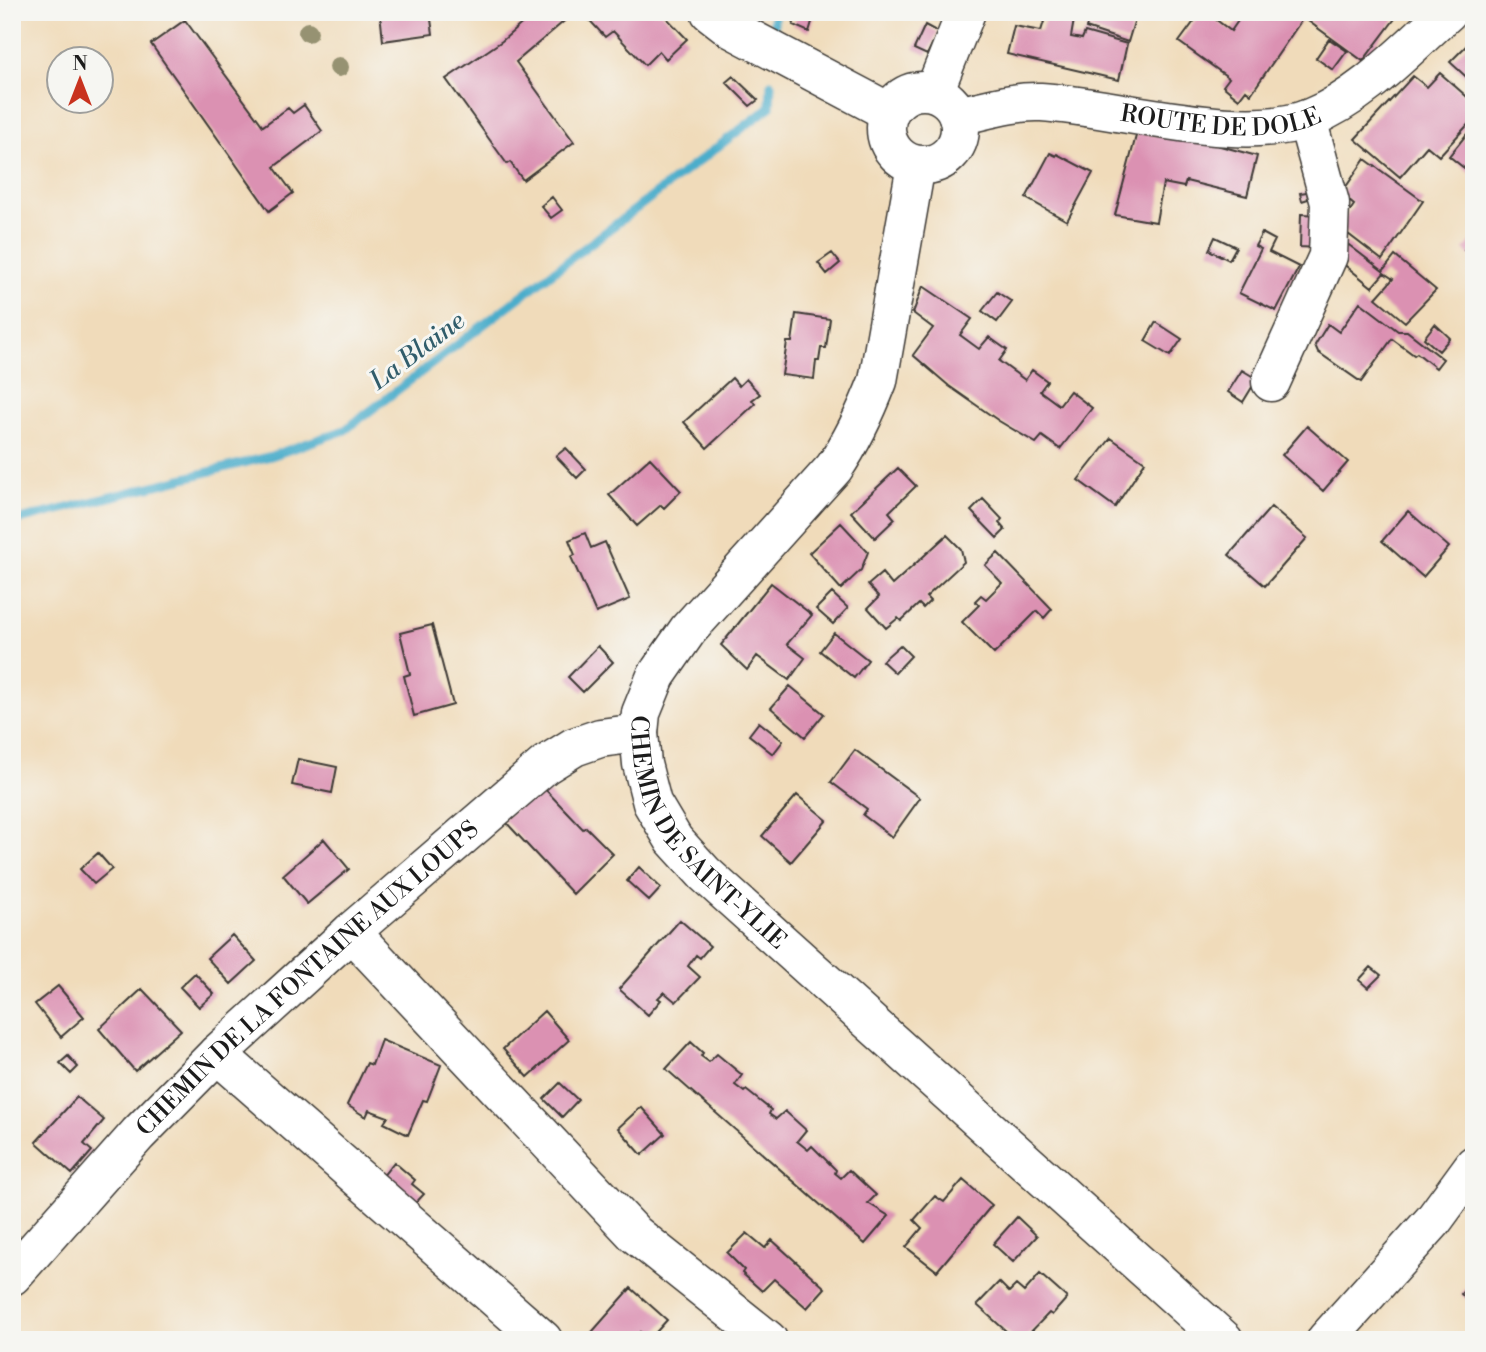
<svg xmlns="http://www.w3.org/2000/svg" width="1486" height="1352" viewBox="0 0 1486 1352" font-family="'Libre Bodoni',serif">
<style>
.lines{fill:none;stroke-linecap:round;stroke-linejoin:round}
.stream{stroke:#4badcb;stroke-width:9}
.building{fill:#db91b2}
.minor-casing{stroke:#3c3934;stroke-width:41}
.major-casing{stroke:#3c3934;stroke-width:41}
.minor{stroke:#fff;stroke-width:38}
.major{stroke:#fff;stroke-width:38}
.tree{fill:#969272}
.labels{text-anchor:middle;stroke-width:6;stroke-linejoin:round;paint-order:stroke}
.street-label{font-size:24px;fill:#1c1c1c;stroke:#f6f6f2}
.water-label{font-size:26px;font-style:italic;fill:#315d6b;stroke:#f6f6f2}
</style>
<rect width="100%" height="100%" fill="#f6f6f2"/>
<filter id="ink" filterUnits="userSpaceOnUse"><feTurbulence type="fractalNoise" baseFrequency=".0143" numOctaves="2"/><feDisplacementMap in="SourceGraphic" scale="14" xChannelSelector="R" yChannelSelector="G"/><feConvolveMatrix kernelMatrix="1 2 1 2 8 2 1 2 1" color-interpolation-filters="sRGB"/></filter>
<filter id="wash" filterUnits="userSpaceOnUse"><feTurbulence type="fractalNoise" baseFrequency=".00686" numOctaves="4" result="noise"/><feDisplacementMap in="SourceGraphic" scale="28" xChannelSelector="R" yChannelSelector="G"/><feGaussianBlur stdDeviation="1.57" result="paint"/><feColorMatrix in="noise" values="0 0 0 0 0 0 0 0 0 0 0 0 0 0 0 0 0 1.4 0 .05"/><feComposite in="paint" operator="in"/></filter>
<g filter="url(#wash)">
<rect width="100%" height="100%" fill="#f0dbba"/>
<g class="lines">
<path class="stream" d="M774,33V12
M12,522L271,456L345,430L770,107L771,84"/>
</g>
<g id="blocks">
<path class="building" d="M380,12H430L433,34L383,41Z
M535,12H575L516,62L574,142L523,180L510,162L507,164L446,79L502,41Z
M582,12H661L687,39L666,59L659,51L645,65L613,31L605,37Z
M790,12H815L809,32L793,25L797,16Z
M1047,12L1074,20L1071,37L1082,39L1085,32L1127,44L1119,80L1007,54L1014,26L1041,31Z
M1091,12H1137L1128,42L1086,28Z
M1201,12H1206L1231,31L1244,12H1289L1301,21L1251,94L1246,90L1239,99L1223,86L1229,78L1179,42Z
M1308,12H1400L1363,61L1304,18Z
M185,20L263,126L288,108L293,113L304,105L322,131L274,167L293,193L269,211L151,44Z
M925,25L938,32L927,55L914,49Z
M1474,38V84L1450,62Z
M1329,39L1347,51L1333,70L1316,58Z
M1440,73L1474,103V118L1439,156L1427,146L1400,177L1355,139L1413,76L1427,87Z
M733,76L758,100L750,106L726,82Z
M1474,125V176L1449,156Z
M1137,132L1209,143L1257,156L1247,196L1186,181L1184,187L1163,183L1156,222L1115,215Z
M1050,153L1056,156L1057,154L1093,173L1067,221L1026,198Z
M1365,159L1423,201L1382,260L1339,227L1354,205L1341,194Z
M1307,192L1308,199L1302,201L1300,193Z
M552,197L562,210L551,218L541,206Z
M1301,214L1319,215L1318,248L1300,247Z
M1262,233L1275,240L1269,252L1299,267L1276,311L1239,293L1261,249L1255,246Z
M1215,237L1236,247L1229,260L1209,250Z
M1472,241L1474,243V258L1464,250Z
M1345,242L1383,271L1395,256L1436,290L1405,322L1376,298L1393,279L1384,273L1372,287L1336,258Z
M832,253L840,263L827,274L818,263Z
M923,286L972,319L960,335L979,349L989,337L1007,350L999,361L1025,380L1032,370L1047,381L1040,391L1059,405L1070,391L1092,408L1060,449L1042,436L1036,443L999,421L949,386L913,355L933,328L913,313Z
M997,292L1012,302L997,322L982,311Z
M1360,302L1398,331H1407L1443,359L1436,368L1417,353L1414,355L1392,339L1361,382L1318,352L1315,345L1328,324L1339,332Z
M796,314L830,319L826,348H821L819,361H816L814,379L782,375L787,342H792Z
M1156,322L1182,339L1170,356L1145,341Z
M1435,324L1450,338L1439,351L1424,338Z
M1242,370L1257,379L1243,402L1228,392Z
M732,378L739,386L746,379L760,394L752,400L755,404L707,448L684,422Z
M1307,426L1348,462L1323,491L1282,455Z
M1111,438L1145,462L1115,507L1078,480Z
M566,448L586,469L577,478L556,456Z
M650,458L681,491L664,508L661,505L637,526L609,495Z
M898,468L916,486L889,512L895,519L875,538L851,512Z
M983,499L1002,519L999,523L1005,530L997,538L971,511Z
M1271,507L1307,538L1265,586L1229,555Z
M1408,511L1449,547L1423,577L1382,541Z
M841,523L868,552L861,570L841,589L809,553Z
M585,533L591,548L605,542L630,599L596,613L571,557L575,555L569,540Z
M947,535L961,549L964,562L926,597L930,601L923,608L919,604L901,621L898,618L886,628L868,608L879,597L868,585L882,573L892,585Z
M998,553L1052,609L1044,618L1037,611L994,654L962,622L979,605L975,601L981,595L986,599L1002,583L985,565Z
M771,583L812,615L787,644L805,658L789,680L757,656L747,670L721,645Z
M832,593L848,608L833,624L816,609Z
M432,625L453,705L414,716L404,676L410,674L400,633Z
M834,633L868,660L854,678L820,651Z
M900,645L911,656L895,673L882,661Z
M598,646L613,662L583,692L568,677Z
M790,686L824,714L805,737L771,708Z
M759,722L783,741L773,754L749,735Z
M855,750L920,798L892,837L863,815L867,809L831,782Z
M298,759L337,767L332,793L292,785Z
M542,786L583,829L586,827L613,854L573,894L503,819Z
M797,795L827,820L791,862L762,836Z
M324,839L349,869L307,904L283,875Z
M98,853L112,869L94,884L80,869Z
M639,867L661,888L649,901L627,881Z
M680,920L710,946L700,958L696,955L688,966L700,977L676,1002L664,992L658,998L661,1000L648,1015L619,989Z
M232,935L256,961L231,984L207,958Z
M1371,967L1381,975L1368,988L1359,980Z
M195,973L214,994L199,1007L180,987Z
M58,986L84,1017L61,1037L35,1004Z
M142,989L181,1030L135,1071L99,1029Z
M544,1011L569,1040L528,1077L503,1049Z
M381,1040L441,1065L427,1101L423,1100L408,1135L384,1123L388,1117L369,1110L366,1117L347,1105L367,1063L372,1065Z
M691,1042L703,1053L701,1056L709,1062L717,1054L742,1075L735,1085L744,1092L746,1090L771,1110L769,1114L776,1119L785,1111L806,1130L797,1141L808,1150L812,1146L836,1170L835,1173L841,1178L849,1170L876,1195L868,1203L889,1216L865,1244L666,1069Z
M68,1056L78,1067L71,1074L60,1063Z
M560,1083L578,1100L562,1117L544,1099Z
M77,1097L104,1120L84,1144L92,1151L72,1174L36,1142Z
M641,1107L665,1134L642,1155L618,1128Z
M394,1162L415,1180L412,1184L424,1194L410,1209L379,1181Z
M963,1180L992,1205L937,1271L906,1247L922,1228L914,1220L935,1196L944,1202Z
M1017,1217L1037,1236L1013,1262L993,1244Z
M747,1233L765,1248L772,1240L825,1288L807,1308L774,1279L762,1291L742,1273L744,1270L727,1253Z
M1040,1274L1067,1298L1052,1315L1049,1313L1023,1340H1016L977,1305L999,1282L1009,1292L1016,1285L1024,1292Z
M1474,1279V1306L1461,1294Z
M631,1288L667,1320L649,1340L640,1332L634,1340H585Z"/>
</g>
</g>
<g filter="url(#ink)">
<use href="#blocks" fill-opacity="0" stroke="#3c3934" stroke-width="2"/>
<g class="lines">
<g class="minor-casing">
<g id="minor">
<path d="M934,92L966,12"/>
<path id="s1" d="M916,165L878,381C866,412 853,440 834,468L688,630L656,676L641,713L639,733L642,764L652,803L674,840L705,874L1224,1340"/>
<path d="M1271,382L1328,256L1330,203L1307,119"/>
<path d="M351,932L635,1234L768,1340"/>
<path d="M217,1054L543,1340"/>
<path id="s2" d="M12,1276L138,1134L217,1054L351,932L545,765L574,747L600,738L639,733"/>
<path d="M1326,1340L1433,1221L1474,1165"/>
</g>
</g>
<g class="major-casing">
<g id="major">
<path d="M710,12L732,29L889,112"/>
<circle cx="923" cy="128" r="37"/>
<path id="s3" d="M958,116C986,110 1012,101 1041,102C1115,106 1242,145 1310,118C1364,96 1405,50 1448,12"/>
</g>
</g>
<use href="#minor" class="minor"/>
<use href="#major" class="major"/>
</g>
<g class="tree">
<circle cx="308" cy="32" r="10"/>
<circle cx="339" cy="67" r="10"/>
</g>
</g>
<g class="labels">
<g class="street-label">
<text dy="8" stroke="none"><textPath href="#s3" startOffset="266">ROUTE DE DOLE</textPath></text>
<text dy="8" stroke="none"><textPath href="#s1" startOffset="775">CHEMIN DE SAINT-YLIE</textPath></text>
<text dy="8" stroke="none"><textPath href="#s2" startOffset="420">CHEMIN DE LA FONTAINE AUX LOUPS</textPath></text>
</g>
<g class="water-label">
<text transform="translate(417 350) rotate(-37)" y="9">La Blaine</text>
</g>
</g>
<rect width="1486" height="1352" fill="none" stroke="#f6f6f2" stroke-width="42"/>
<g transform="translate(80 80)"><circle r="33" fill="#f6f6f2" stroke="#9f9f9c" stroke-width="2"/>
<path d="M0-5L12 26L0 18L-12 26Z" fill="#c8321e"/>
<text y="-10" font-size="19" font-weight="bold" text-anchor="middle" fill="#1c1c1c">N</text>
</g>
</svg>
